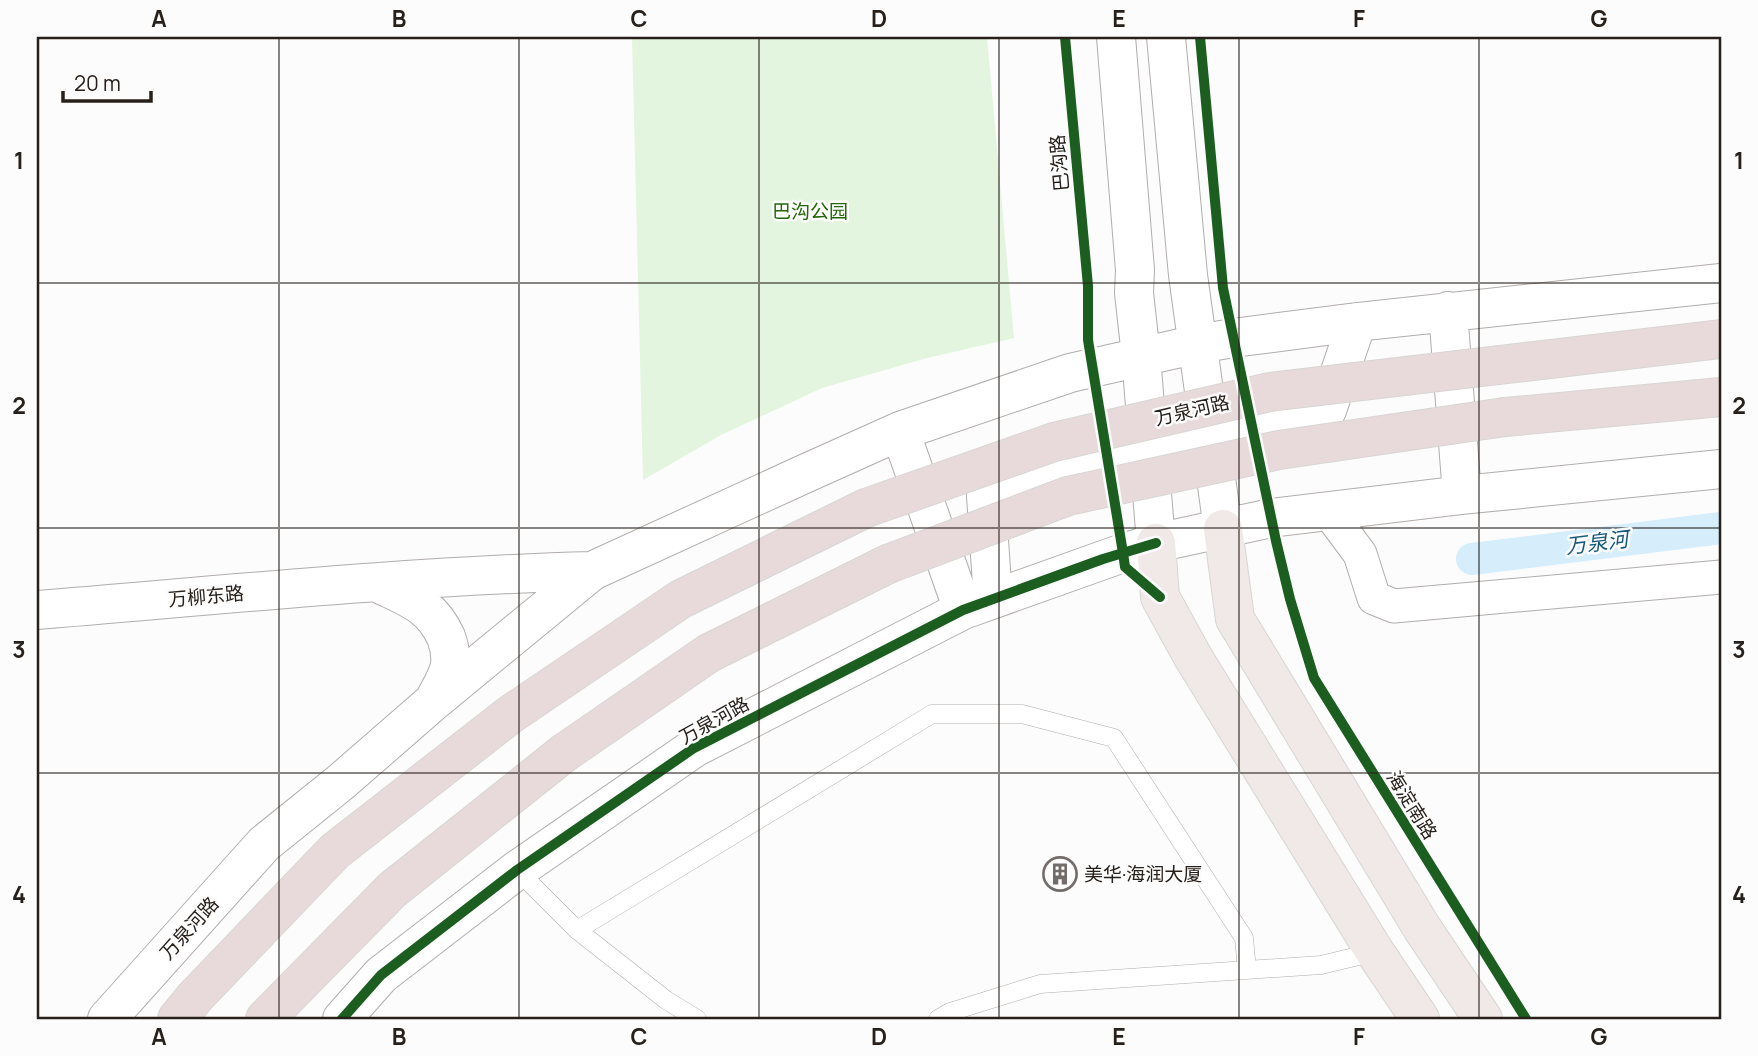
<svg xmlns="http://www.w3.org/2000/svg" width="1758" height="1056" viewBox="0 0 1758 1056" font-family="Manrope,'Noto Sans SC',sans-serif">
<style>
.green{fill:#e3f5de}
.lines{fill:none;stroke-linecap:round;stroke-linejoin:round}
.canal{stroke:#d6edfc;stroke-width:32}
.lane-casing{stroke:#b1adab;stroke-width:19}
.street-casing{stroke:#b1adab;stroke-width:35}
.secondary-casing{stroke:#b1adab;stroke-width:40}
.primary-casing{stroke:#d7d6d5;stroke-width:40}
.highway-casing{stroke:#d7d6d5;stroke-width:40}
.lane{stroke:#fff;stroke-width:18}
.street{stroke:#fff;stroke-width:33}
.secondary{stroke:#fff;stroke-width:38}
.primary{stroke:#f1e8e8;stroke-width:38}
.highway{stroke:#e8dada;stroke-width:38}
.highway-bridge-casing{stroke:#d7d6d5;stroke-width:40;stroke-linecap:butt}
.highway-bridge{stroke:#e8dada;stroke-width:38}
.cycleway-casing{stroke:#fcfcfc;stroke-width:15}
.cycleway{stroke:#1b5e20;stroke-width:10}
.grid{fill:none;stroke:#28201b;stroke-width:2;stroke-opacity:0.55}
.labels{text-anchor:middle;stroke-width:5;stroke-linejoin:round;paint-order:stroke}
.street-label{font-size:19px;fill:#28201b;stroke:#fcfcfc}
.park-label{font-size:19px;fill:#226804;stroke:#fcfcfc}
.poi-label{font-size:19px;fill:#28201b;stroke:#fcfcfc;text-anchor:start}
.water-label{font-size:21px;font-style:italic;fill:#135779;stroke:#fcfcfc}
.neatline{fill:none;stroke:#28201b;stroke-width:2.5}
.grid-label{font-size:23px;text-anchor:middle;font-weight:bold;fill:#28201b}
</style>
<rect width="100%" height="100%" fill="#fcfcfc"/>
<path class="green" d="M632,37H987L1014,338L927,358L822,388L721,435L643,480Z"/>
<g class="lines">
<path class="canal" d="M1472,559L1721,528"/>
<g class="lane-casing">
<path id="lane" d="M517,870L577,930L666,1000L697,1019
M577,930L932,714H1022L1114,738L1244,938L1247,970
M938,1019L950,1012L1040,984L1321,965L1375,952"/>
</g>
<g class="street-casing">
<path id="street" d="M1328,511L1360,554L1374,598L1394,606L1721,577"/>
</g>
<g class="secondary-casing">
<path id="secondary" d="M1116,37L1135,270L1134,293L1141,356L1156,543
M1166,37L1188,275L1223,529
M1448,311L1462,495
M900,431L963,610
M378,583C408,598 431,604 446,637C449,645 451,656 450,665C448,677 439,690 434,701
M993,599L986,496L1066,467L1148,445L1251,422L1327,410L1357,322
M37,610C222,595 407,576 592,571
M107,1019L264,844L341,782L434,701L592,571L802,475L900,431L1070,373L1198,344L1233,338L1357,322L1721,283
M342,1019L381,975L517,870L694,748L963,610L1123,553L1156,543L1271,518L1462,495L1721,469"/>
</g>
<g class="primary-casing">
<path id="primary" d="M1223,529L1235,619L1422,928L1483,1019
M1156,543L1160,597L1193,657L1375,952L1420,1019"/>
</g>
<g class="highway-casing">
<path id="highway" d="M1499,365L1721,339
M1505,417L1721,397
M177,1019L195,997L335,851L511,714L681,599L866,508
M265,1019L392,890L564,753L709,653L888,564"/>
</g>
<use href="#lane" class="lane"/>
<use href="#street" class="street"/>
<use href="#secondary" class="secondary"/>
<use href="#primary" class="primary"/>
<use href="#highway" class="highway"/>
<g class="highway-bridge-casing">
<path id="highway-bridge" d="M866,508L1054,442L1270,392L1499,365
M888,564L1068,496L1279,450L1505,417"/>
</g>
<use href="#highway-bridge" class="highway-bridge"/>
<g class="cycleway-casing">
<path id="cycleway" d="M1065,37L1088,286V340L1123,553L1125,567L1160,597
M1200,37L1223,288L1276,541L1290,599L1314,678L1526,1019
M342,1019L381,975L517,870L694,748L963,610L1103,559L1156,543"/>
</g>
<use href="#cycleway" class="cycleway"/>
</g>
<path class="grid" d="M279,37V1019M519,37V1019M759,37V1019M999,37V1019M1239,37V1019M1479,37V1019M37,283H1721M37,528H1721M37,773H1721"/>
<defs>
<g id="building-ring" transform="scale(1.75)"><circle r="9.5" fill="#fcfcfc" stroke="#726d6a" stroke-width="1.5"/><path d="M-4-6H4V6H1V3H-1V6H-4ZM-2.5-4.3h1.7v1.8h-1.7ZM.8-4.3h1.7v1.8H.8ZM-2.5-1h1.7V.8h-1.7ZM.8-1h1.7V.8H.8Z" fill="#726d6a"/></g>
</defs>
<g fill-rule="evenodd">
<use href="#building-ring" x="1060" y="874"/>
</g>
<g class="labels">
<g class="street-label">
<text transform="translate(1059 163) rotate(-95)" y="7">巴沟路</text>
<text transform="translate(1192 410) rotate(-13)" y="7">万泉河路</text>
<text transform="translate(206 596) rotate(-5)" y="7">万柳东路</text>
<text transform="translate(714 720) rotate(-29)" y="7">万泉河路</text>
<text transform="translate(1412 805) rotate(58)" y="7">海淀南路</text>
<text transform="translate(189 928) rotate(-48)" y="7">万泉河路</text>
</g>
<g class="park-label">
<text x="810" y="218">巴沟公园</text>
</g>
<g class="poi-label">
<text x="1084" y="881">美华·海润大厦</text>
</g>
<g class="water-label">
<text transform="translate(1597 543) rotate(-7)" y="7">万泉河</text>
</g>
</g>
<rect width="1758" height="1056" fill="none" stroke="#fcfcfc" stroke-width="77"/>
<path d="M63 91v10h88v-10" fill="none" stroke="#28201b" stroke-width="3.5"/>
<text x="74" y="91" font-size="21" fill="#28201b" stroke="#fcfcfc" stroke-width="5" paint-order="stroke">20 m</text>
<rect x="38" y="38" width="1682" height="980" class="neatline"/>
<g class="grid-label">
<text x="159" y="27">A</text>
<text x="399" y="27">B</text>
<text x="639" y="27">C</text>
<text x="879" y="27">D</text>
<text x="1119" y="27">E</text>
<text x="1359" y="27">F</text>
<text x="1599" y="27">G</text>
<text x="19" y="169">1</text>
<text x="1739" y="169">1</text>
<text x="19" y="414">2</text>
<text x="1739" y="414">2</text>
<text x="19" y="658">3</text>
<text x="1739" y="658">3</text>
<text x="19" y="903">4</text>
<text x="1739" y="903">4</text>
<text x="159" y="1045">A</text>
<text x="399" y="1045">B</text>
<text x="639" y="1045">C</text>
<text x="879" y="1045">D</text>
<text x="1119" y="1045">E</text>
<text x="1359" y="1045">F</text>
<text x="1599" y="1045">G</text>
</g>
</svg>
